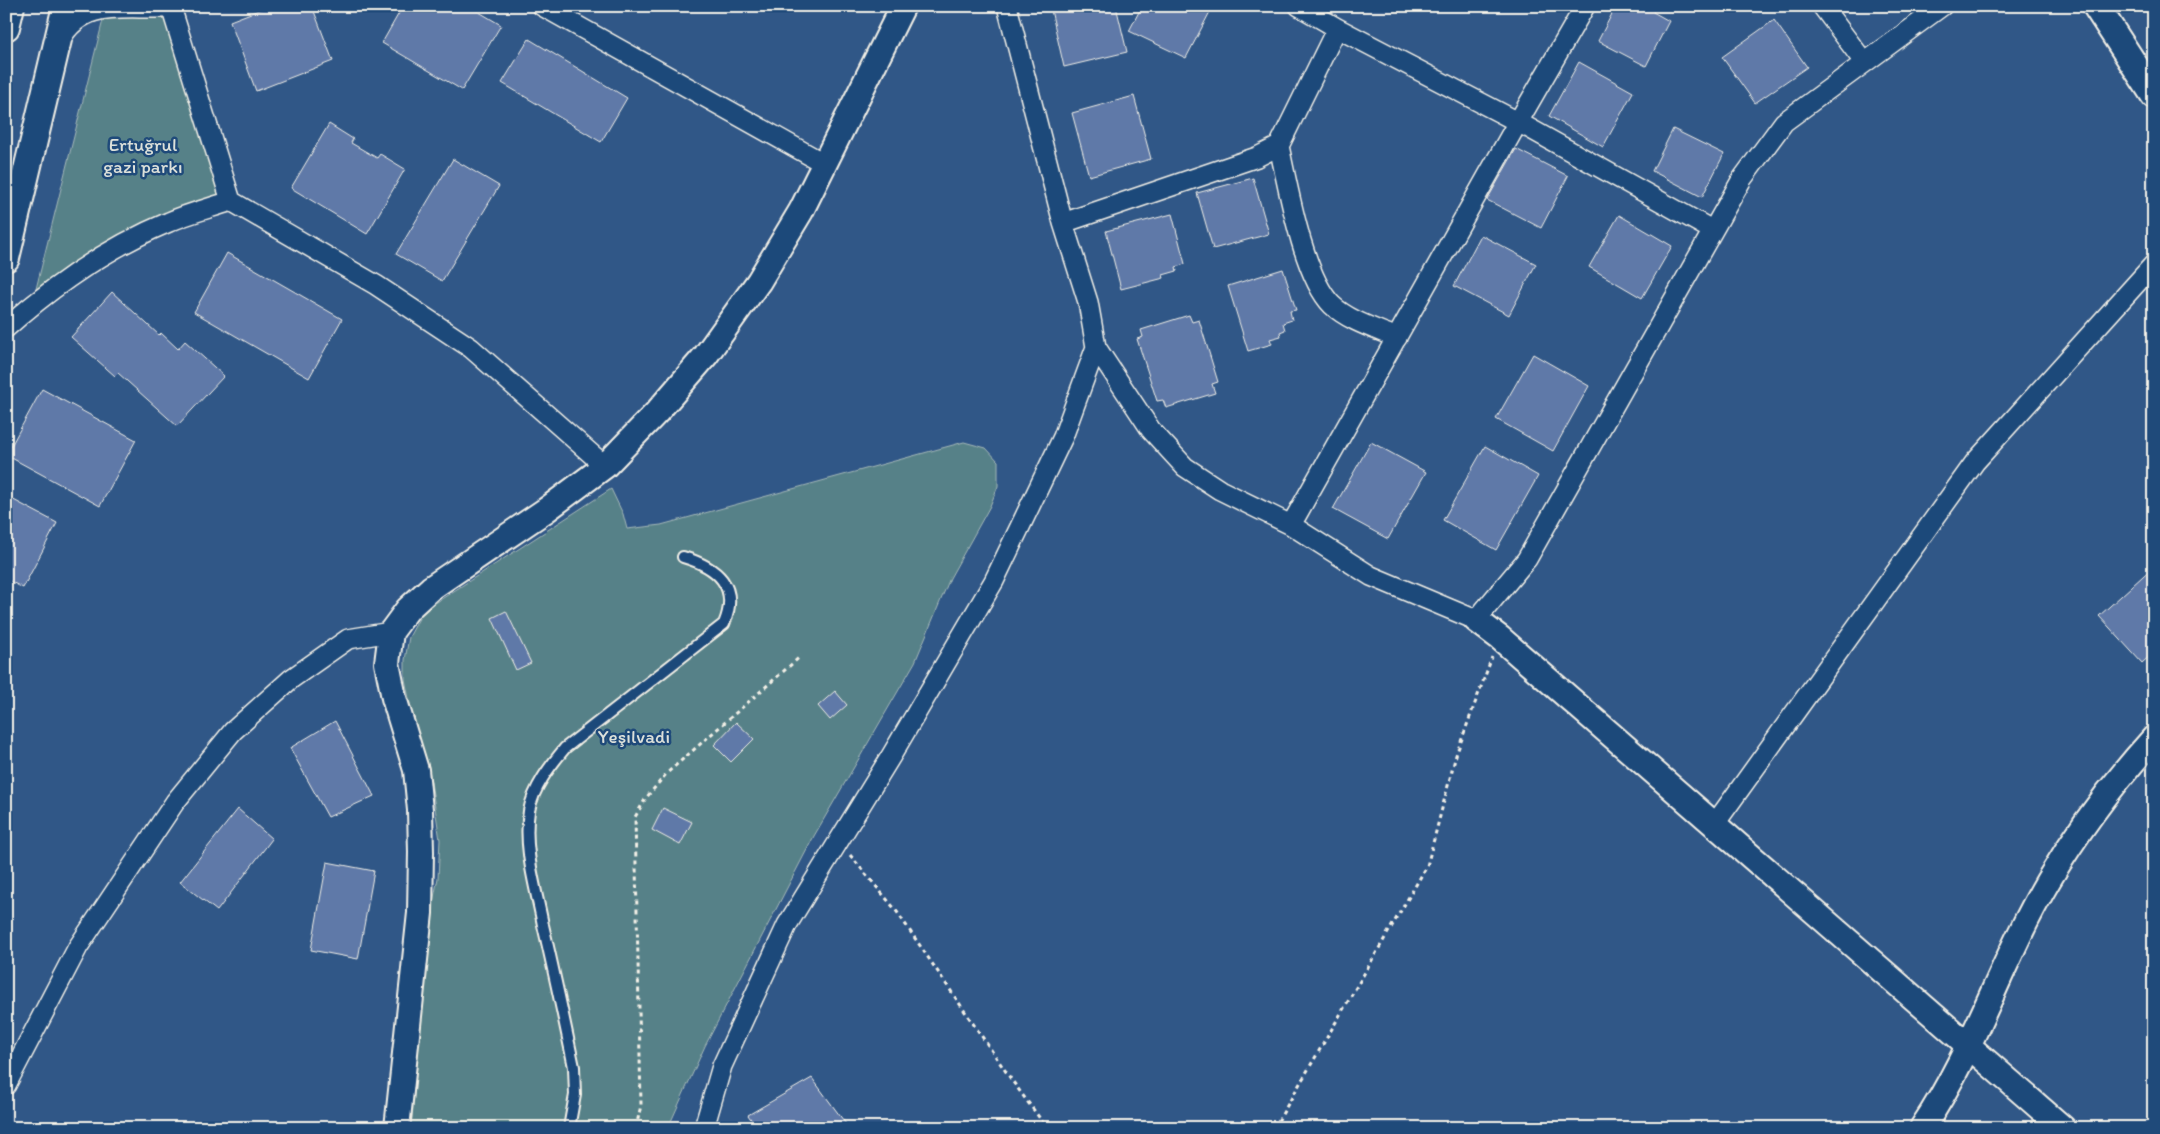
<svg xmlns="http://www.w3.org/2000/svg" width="2160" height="1134" viewBox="0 0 2160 1134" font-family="Itim,sans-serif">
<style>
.green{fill:#578188;stroke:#a6b9b8}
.building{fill:#5f79a8;stroke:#f4f1e8}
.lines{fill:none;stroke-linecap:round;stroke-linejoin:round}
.service-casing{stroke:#f4f1e8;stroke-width:14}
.minor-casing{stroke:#f4f1e8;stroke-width:22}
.tertiary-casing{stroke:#f4f1e8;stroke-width:28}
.secondary-casing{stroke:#f4f1e8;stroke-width:30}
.path{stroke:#f4f1e8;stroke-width:3;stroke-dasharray:4 4;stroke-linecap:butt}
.service{stroke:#1f4a7a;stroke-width:10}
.minor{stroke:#1f4a7a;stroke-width:19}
.tertiary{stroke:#1f4a7a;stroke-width:24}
.secondary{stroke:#1f4a7a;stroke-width:26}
.labels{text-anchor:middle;stroke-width:5;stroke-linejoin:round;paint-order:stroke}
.park-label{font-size:19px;fill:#dce0da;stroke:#1f4a7a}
</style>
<rect width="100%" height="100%" fill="#305787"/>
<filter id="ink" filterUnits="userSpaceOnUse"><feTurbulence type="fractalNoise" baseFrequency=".02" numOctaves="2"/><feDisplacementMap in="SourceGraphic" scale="10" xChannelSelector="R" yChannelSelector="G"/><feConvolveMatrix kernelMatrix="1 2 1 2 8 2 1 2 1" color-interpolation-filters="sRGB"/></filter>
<g filter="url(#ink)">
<path class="green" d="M174,6L231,201L171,221L32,305L106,8Z
M964,442L986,448L998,461V486L990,506L950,578L915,662L814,836L705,1046L668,1128H411L424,995L427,931L438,878L440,840L429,769L413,718L405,679V660L409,637L423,611L611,489L623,514L627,529L661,525Z"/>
<path class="building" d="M269,6H312L333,61L256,91L230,21Z
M403,6H469L501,25L462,90L382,43Z
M1066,6H1116L1127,52L1064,67L1051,10Z
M1142,6H1213L1186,58L1129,31Z
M1616,6H1656L1653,12L1669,21L1646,66L1598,41Z
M1774,20L1807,67L1755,103L1722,57Z
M529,39L627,98L601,142L502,83Z
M1579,62L1633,92L1603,147L1549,116Z
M1134,96L1151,159L1089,176L1072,113Z
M329,124L353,139L351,143L377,158L380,154L405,169L367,234L291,188Z
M1673,129L1724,154L1702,197L1652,171Z
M1516,149L1568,176L1541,228L1487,200Z
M453,159L499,186L442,281L396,254Z
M1253,178L1269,234L1213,249L1197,193Z
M1172,214L1185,264L1176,267L1177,271L1163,275L1164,278L1121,289L1106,231Z
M1619,215L1672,246L1642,298L1589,267Z
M1481,235L1536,264L1509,315L1454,286Z
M227,253L342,319L309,378L194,312Z
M1283,269L1296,310L1290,311L1292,320L1283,323L1285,330L1280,332L1281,336L1270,339L1272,344L1248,351L1228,286Z
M112,292L159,335L161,333L178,349L185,341L224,376L177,426L118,373L115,376L71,337Z
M1189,315L1192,322L1199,320L1218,382L1212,384L1215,393L1166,408L1163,400L1157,401L1137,339L1143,337L1141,330Z
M1533,354L1589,386L1553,451L1496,419Z
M42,389L136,440L100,506L6,455Z
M1371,442L1426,472L1388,539L1333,509Z
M1485,446L1538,476L1496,550L1443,520Z
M6,496L57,523L23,588L6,579Z
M2154,566V652L2142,663L2099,616Z
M506,611L531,663L516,670L492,618Z
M835,691L847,705L830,720L818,706Z
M335,721L374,796L328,817L290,748Z
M736,722L754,739L731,762L714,745Z
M663,808L692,822L680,845L652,830Z
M238,809L272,839L217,911L180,882Z
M327,862L374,871L358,959L311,950Z
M812,1078L849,1128H757L748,1115Z"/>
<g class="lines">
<g class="service-casing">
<path id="service" d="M569,1128L575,1095L574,1067C564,1019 554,972 543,925C536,888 523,849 529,811C533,788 550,766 565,748L724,624C740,586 717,567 683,557"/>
</g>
<g class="minor-casing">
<path id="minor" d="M542,6L825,164
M1007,6L1063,223L1088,302L1096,347L1151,430L1185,467L1220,490L1291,525L1371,576L1476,620L1527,559L1742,179L1784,122L1942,6
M1585,6L1518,122L1712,230
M1822,6L1864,62
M171,7L231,201L376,285L471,348L605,466
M60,40C81,3 114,8 151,8C158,8 167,9 174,6
M1279,146C1288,187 1303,276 1332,305C1349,321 1376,329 1397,338
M1063,223L1257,157L1279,146L1337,28
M6,328C55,284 109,247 169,222C189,213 211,208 231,201
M1291,525L1518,122L1337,28L1299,6
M1714,825L1975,462L2154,264
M6,1085L78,947L175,802L233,731L291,679L348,639L391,632
M704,1128L722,1066L787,925L891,756L994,581L1063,437L1096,347"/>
</g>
<g class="tertiary-casing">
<path id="tertiary" d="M1476,620L1500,638L2063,1128
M397,1128L420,913L421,852L420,810L416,770L394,698L387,663L391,632L408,609L431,588L546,510L605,466L657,412L706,355L759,281L801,211L903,6
M1922,1128C1974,1051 2001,961 2048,881C2078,830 2114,782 2154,738"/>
</g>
<g class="secondary-casing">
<path id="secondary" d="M2096,6L2154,95
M6,27L11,6
M6,258L66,6"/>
</g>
<path class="path" d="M850,855L895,909L1013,1082L1047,1128
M636,1128L641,1105L635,817L646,798L667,773L801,656
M1274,1128L1427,866L1456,755L1492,657"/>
<use href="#service" class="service"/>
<use href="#minor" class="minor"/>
<use href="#tertiary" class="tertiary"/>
<use href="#secondary" class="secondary"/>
</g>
</g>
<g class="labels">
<g class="park-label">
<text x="143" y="151">Ertuğrul<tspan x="143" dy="22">gazi parkı</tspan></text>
<text x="634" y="743">Yeşilvadi</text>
</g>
</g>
<rect width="2160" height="1134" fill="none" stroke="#1f4a7a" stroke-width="25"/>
<rect x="12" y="12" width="2135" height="1109" fill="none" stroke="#f4f1e8" stroke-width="2" filter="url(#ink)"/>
</svg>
